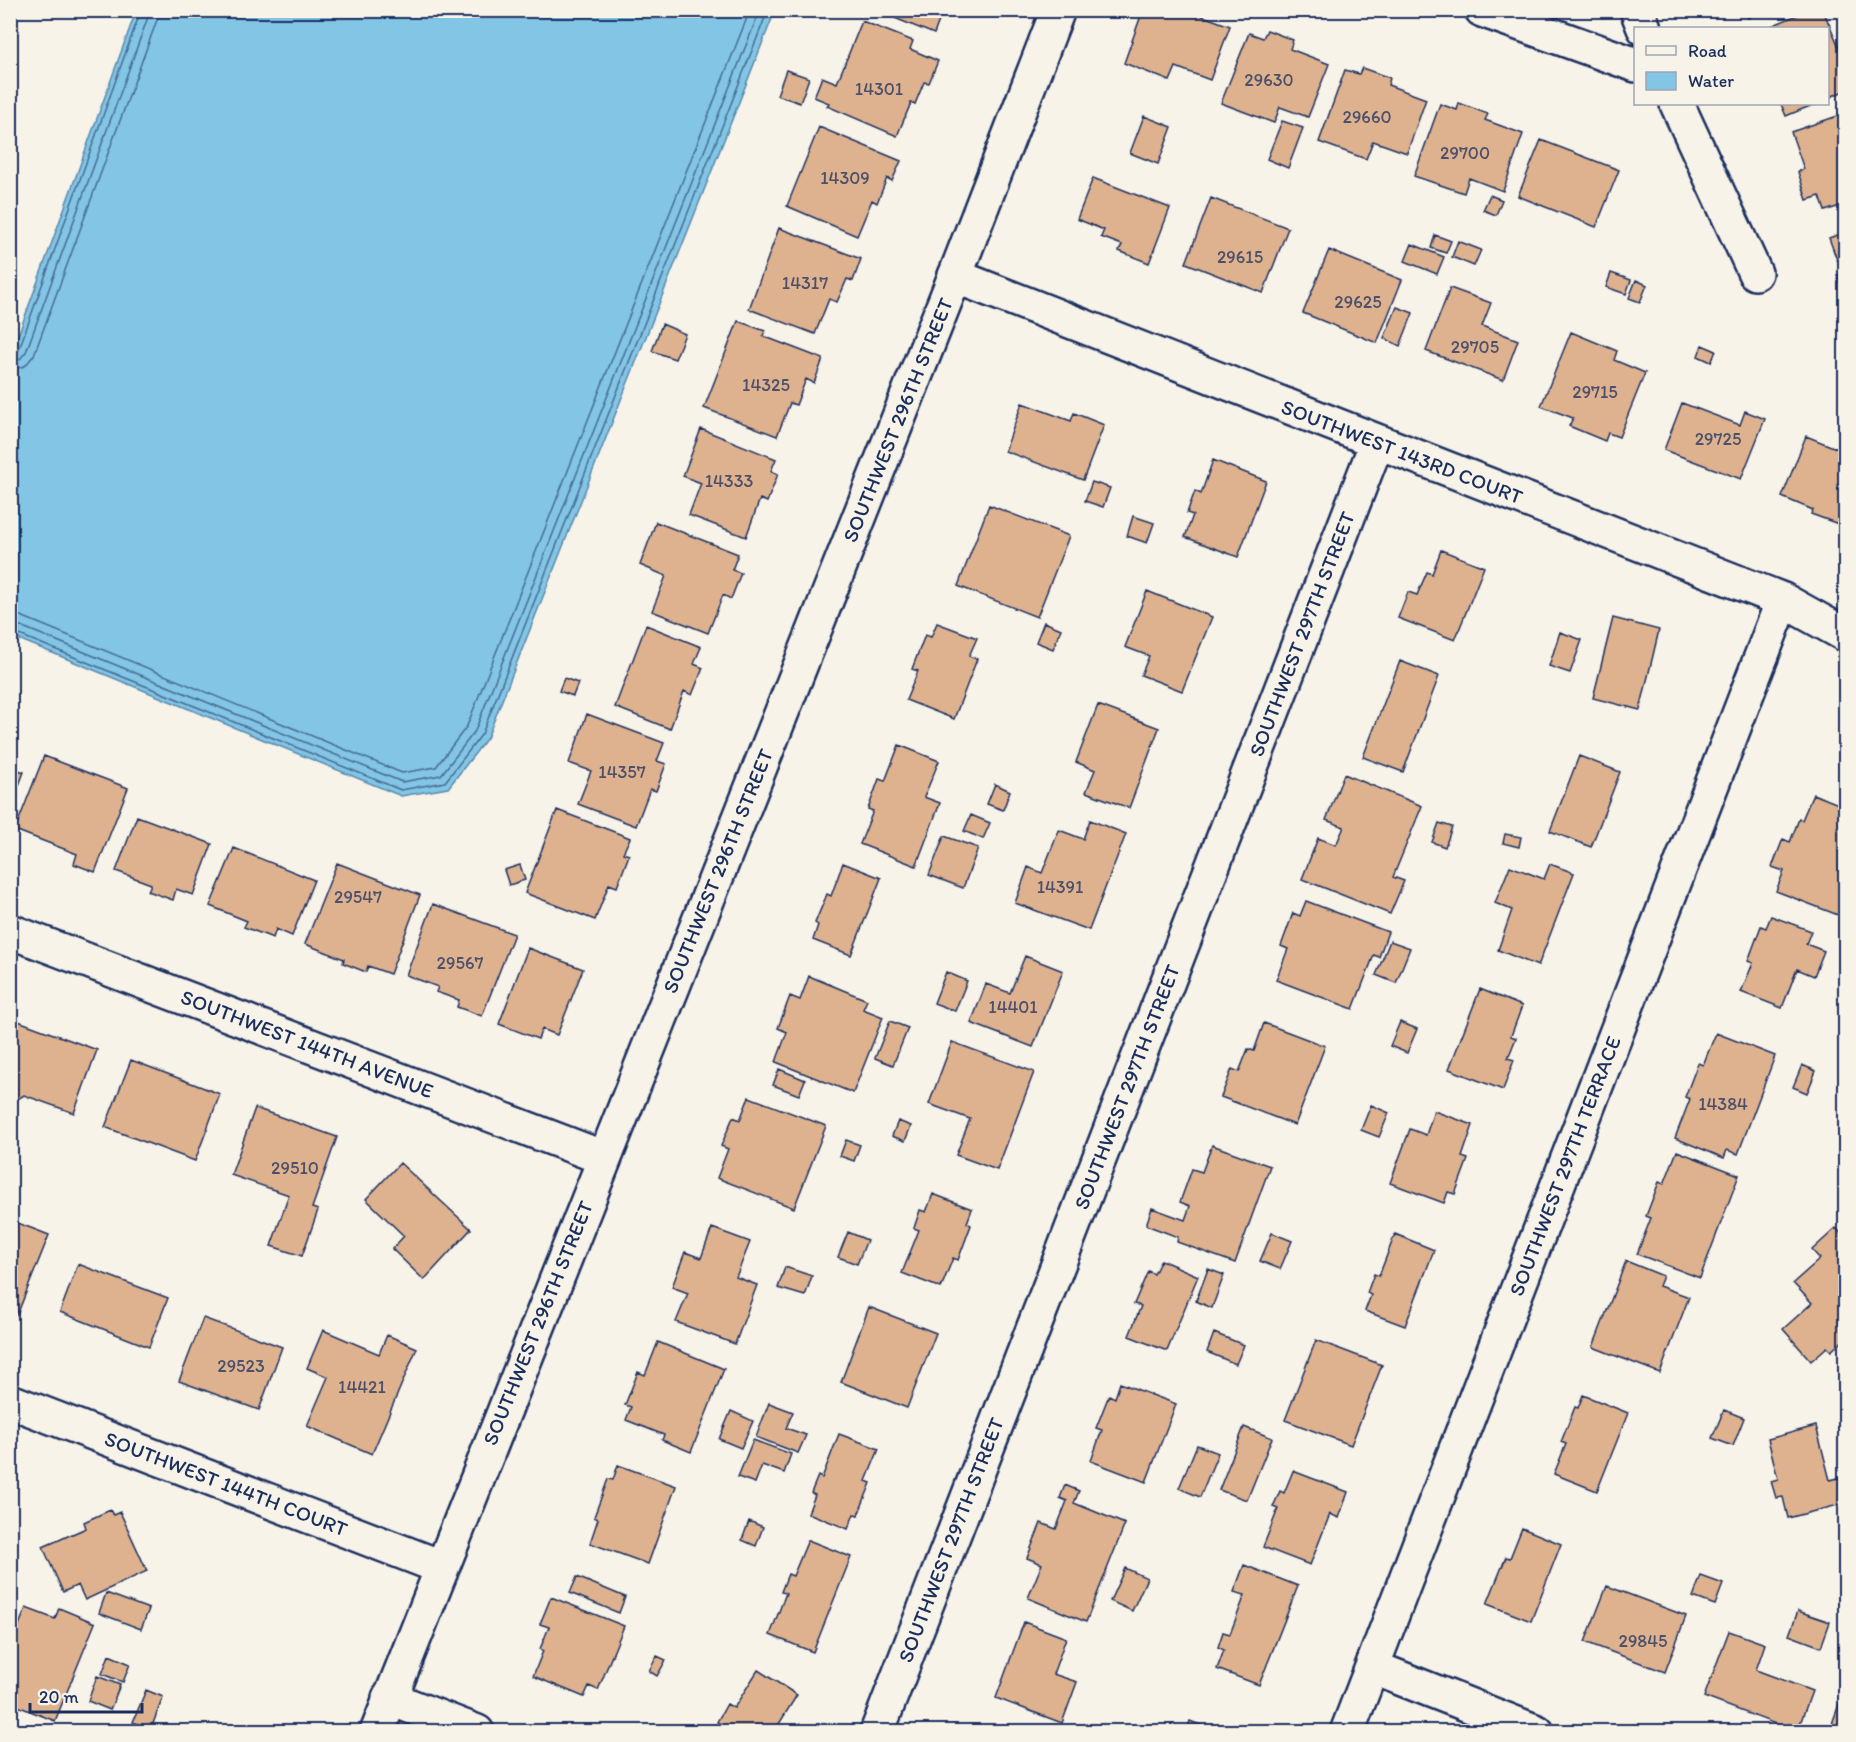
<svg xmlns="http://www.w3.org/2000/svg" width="1856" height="1742" viewBox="0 0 1856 1742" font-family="Itim,sans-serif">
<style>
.water{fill:#83c5e4;stroke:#5989ae;stroke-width:1.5}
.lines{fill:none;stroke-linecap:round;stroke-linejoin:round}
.shore{stroke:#456b94;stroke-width:1.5}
.building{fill:#dfb28f;stroke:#1b2f5e;stroke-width:1.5}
.street-casing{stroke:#1b2f5e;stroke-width:38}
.secondary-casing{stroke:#1b2f5e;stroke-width:38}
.street{stroke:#f7f3e8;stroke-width:33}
.secondary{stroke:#f7f3e8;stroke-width:33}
.labels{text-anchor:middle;stroke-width:5;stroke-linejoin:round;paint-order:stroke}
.number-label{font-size:18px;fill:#4c506a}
.street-label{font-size:21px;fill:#1b2f5e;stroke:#f7f3e8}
</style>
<rect width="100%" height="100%" fill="#f7f3e8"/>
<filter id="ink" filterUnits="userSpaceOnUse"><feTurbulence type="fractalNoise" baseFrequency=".0167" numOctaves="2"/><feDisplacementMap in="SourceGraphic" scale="12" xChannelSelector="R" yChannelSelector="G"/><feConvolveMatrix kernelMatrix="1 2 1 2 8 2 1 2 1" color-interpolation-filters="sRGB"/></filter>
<g filter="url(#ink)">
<path class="water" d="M136,11H775L487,738L448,788L401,796L11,636V355Z"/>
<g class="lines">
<path class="shore" d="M10,353H15L19,349L141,10
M10,361L20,359L26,352L148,17L149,10
M10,370L25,366L34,355L157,20L158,10
M10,615L21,616L402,773L436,767L467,726L750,10
M10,624L18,625L402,782L441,775L475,731L760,10
M10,631L401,790L445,782L482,734L768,10"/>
</g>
<path class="building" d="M875,10H943L934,34Z
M1143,10H1192V12L1230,26L1210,80L1176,67L1170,81L1124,63Z
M1744,10H1766L1748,18Z
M1809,10H1823L1846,63V90L1828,98V28H1767Z
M862,21L913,41L910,49L938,61L929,83L924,82L915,104L911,103L897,136L827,106L829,103L814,97L822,77L837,83Z
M1267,30L1293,40L1290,49L1329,64L1308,117L1280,107L1274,123L1221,103L1249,33L1263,38Z
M1362,68L1390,78L1388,85L1426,99L1407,153L1373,141L1366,159L1319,142L1345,70L1359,74Z
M786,70L809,78L800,103L777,95Z
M1459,103L1488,114L1485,120L1523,134L1503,191L1469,178L1464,193L1414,176L1440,104L1457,110Z
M1781,104H1815L1786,116Z
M1846,113V204L1825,211L1820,196L1807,200L1798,172L1804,169L1791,132Z
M1144,116L1172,127L1158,164L1130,153Z
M1282,121L1303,128L1288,168L1267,159Z
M819,127L901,161L892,181L887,178L877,203L872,200L857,236L787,206Z
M1541,140L1619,170L1596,227L1518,196Z
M1093,178L1170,208L1149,263L1119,251L1122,245L1101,237L1104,230L1077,219Z
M1490,195L1502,200L1496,215L1483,210Z
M1211,198L1288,228L1263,293L1186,263Z
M779,228L861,259L853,281L847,279L837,302L829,299L815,334L749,309Z
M1846,232V271L1841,258L1837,260L1829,238Z
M1435,235L1451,241L1446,253L1431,248Z
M1458,241L1481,250L1474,266L1452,257Z
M1412,244L1444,257L1437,274L1405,261Z
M1329,250L1402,280L1377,343L1303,313Z
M1846,272V297L1837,275Z
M1611,273L1631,280L1626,294L1606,287Z
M1636,280L1647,285L1640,302L1629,298Z
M1450,288L1491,303L1482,326L1518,340L1503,380L1426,351Z
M1397,307L1413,313L1400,346L1384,338Z
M738,321L765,331L763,336L823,359L814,383L806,379L796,405L790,403L777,436L704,408Z
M662,324L685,334L675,359L652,351Z
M1571,332L1617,351L1614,360L1645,373L1619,437L1608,433L1605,441L1569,426L1573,418L1541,406Z
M1702,345L1716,351L1711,362L1698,356Z
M1022,403L1071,421L1074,413L1104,425L1083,480L1005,451Z
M1682,403L1740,425L1745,411L1765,419L1741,479L1664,450Z
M701,429L776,459L771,471L778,474L767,502L760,499L746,537L689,515L701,483L683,476Z
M1806,436L1846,452V523L1844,526L1811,514L1813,510L1782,497Z
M1213,460L1266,481L1238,557L1185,537L1193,515L1187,513L1195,491L1201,494Z
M1092,482L1110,488L1103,507L1085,501Z
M989,505L1069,536L1037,617L958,586Z
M1133,516L1154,523L1147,543L1127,536Z
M656,522L738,554L732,570L741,573L731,599L723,595L708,633L652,611L666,576L640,565Z
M1441,550L1484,567L1455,640L1398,618L1408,592L1417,595L1427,572L1432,574Z
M1147,591L1212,617L1182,691L1141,675L1149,656L1125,647Z
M1613,618L1659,630L1640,710L1593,698Z
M1044,622L1061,629L1053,649L1036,642Z
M937,623L977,638L969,656L977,659L954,719L906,700L918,671L912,669L925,635L931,637Z
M646,625L701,647L694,664L703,668L692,695L684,691L670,729L615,707Z
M1560,632L1582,640L1570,673L1549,666Z
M1400,661L1439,676L1403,772L1363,757Z
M564,678L578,683L573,696L559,691Z
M1098,705L1159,728L1129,808L1086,792L1095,770L1076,762Z
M587,714L664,743L657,761L666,764L656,791L650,789L636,826L578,804L591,771L569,763Z
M899,745L939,761L924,797L940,803L916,866L860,844L873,811L868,809L879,779L885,781Z
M44,756L128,788L95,872L74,864L77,854L15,830Z
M1579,756L1620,772L1591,847L1550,831Z
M10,767L24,772L10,809Z
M1344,774L1422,806L1393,877L1404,881L1390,914L1302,879L1318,838L1336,845L1344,827L1326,820Z
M995,784L1010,791L1003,810L987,804Z
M1813,794L1846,807V896L1838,915L1776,891L1784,871L1772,867L1783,839L1790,842L1799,819L1802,820Z
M557,810L630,838L623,853L629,855L617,887L609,884L595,920L525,893Z
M971,815L990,823L983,839L964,831Z
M137,816L212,844L193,895L176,889L173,900L148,891L151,884L116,871Z
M1090,820L1126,834L1089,930L1015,903L1028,867L1042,873L1059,830L1083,839Z
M1439,823L1452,827L1445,847L1432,842Z
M1505,834L1521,837L1519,847L1503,843Z
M944,836L978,848L963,888L929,875Z
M234,848L314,880L292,936L276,929L273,938L244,927L247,921L210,906Z
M337,863L420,895L390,974L368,966L366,972L343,963L344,959L305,944Z
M843,863L881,878L851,955L813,940L818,925L815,923L827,894L831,896Z
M1550,864L1574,873L1538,966L1498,950L1512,910L1495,903L1510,866L1544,879Z
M520,865L525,880L509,885L504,870Z
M1306,901L1388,932L1379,957L1374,955L1353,1009L1276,980L1288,949L1281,946L1293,913L1300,916Z
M433,904L514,934L482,1016L457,1007L459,1000L436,992L438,987L406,975Z
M1771,916L1811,931L1806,944L1824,951L1814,976L1797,969L1782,1008L1741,992L1753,963L1748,961L1761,926L1766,928Z
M1390,941L1410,948L1396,983L1376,975Z
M528,948L583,969L557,1035L542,1029L538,1039L499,1024Z
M1025,956L1063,971L1033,1047L971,1023L986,984L1010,993Z
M946,972L967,981L955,1011L934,1003Z
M809,976L867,1000L863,1009L883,1017L853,1093L776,1062L787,1032L778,1028L790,996L800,1000Z
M1480,989L1522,1006L1511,1036L1516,1038L1508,1058L1514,1060L1503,1090L1449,1069Z
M10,1018L97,1050L74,1113L24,1095L10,1104Z
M890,1021L908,1028L893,1065L875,1058Z
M1400,1022L1417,1029L1407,1053L1390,1046Z
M1264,1023L1325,1046L1295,1125L1221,1097L1232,1069L1239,1072L1248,1049L1254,1051Z
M1716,1033L1775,1056L1738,1154L1727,1150L1724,1158L1675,1138L1690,1099L1685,1097L1698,1063L1703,1065Z
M952,1042L1034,1072L997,1170L956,1155L970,1119L929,1104Z
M131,1060L220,1094L195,1161L105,1127Z
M1802,1065L1816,1071L1807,1093L1793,1087Z
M779,1069L805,1080L799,1095L773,1085Z
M749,1097L826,1126L794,1208L717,1178L728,1149L721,1146L733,1117L740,1120Z
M1371,1105L1389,1113L1379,1137L1361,1130Z
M255,1108L337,1137L312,1208L318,1210L302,1256L271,1246L289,1195L231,1175Z
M1434,1111L1473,1125L1462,1157L1468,1159L1455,1194L1448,1192L1444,1203L1390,1183L1410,1129L1426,1135Z
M898,1121L911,1126L905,1141L892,1136Z
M846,1140L860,1145L854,1161L840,1156Z
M1212,1145L1270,1166L1235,1263L1177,1242L1178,1237L1146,1225L1152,1208L1185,1220L1190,1206L1180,1202L1192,1169L1202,1172Z
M1677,1151L1739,1175L1700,1278L1637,1254L1651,1218L1646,1216L1659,1182L1664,1184Z
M400,1163L471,1229L424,1280L392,1249L404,1236L366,1199Z
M933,1194L972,1209L967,1223L971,1225L958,1260L953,1258L941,1288L902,1273L919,1230L914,1228L920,1210L926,1212Z
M10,1220L49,1235L17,1315L10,1312Z
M712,1228L750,1242L736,1277L757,1285L735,1344L676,1322L688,1293L672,1287L685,1252L701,1258Z
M1836,1228L1846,1239V1338L1831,1351L1827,1347L1811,1361L1783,1329L1812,1303L1793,1283L1820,1259L1812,1250Z
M848,1232L867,1240L857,1264L838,1257Z
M1272,1233L1292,1241L1280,1269L1260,1261Z
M1395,1234L1434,1250L1405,1326L1365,1311L1371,1295L1367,1293L1374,1274L1379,1276Z
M1161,1260L1198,1276L1167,1351L1129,1336L1141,1306L1134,1304L1148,1271L1154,1274Z
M1626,1261L1663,1276L1659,1286L1689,1297L1660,1373L1593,1347Z
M78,1264L168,1298L149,1347L60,1312Z
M785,1267L812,1276L805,1296L778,1288Z
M1208,1269L1224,1275L1212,1308L1196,1301Z
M869,1307L936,1333L907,1408L841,1382Z
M203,1318L282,1347L259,1410L179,1381Z
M323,1330L379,1354L387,1335L417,1348L372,1454L307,1426L328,1377L307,1368Z
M1214,1333L1244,1345L1236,1364L1207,1352Z
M1316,1340L1382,1365L1351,1445L1285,1420Z
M658,1342L724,1369L691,1452L662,1440L664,1435L626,1420L631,1407L625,1405L638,1372L645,1375Z
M1120,1383L1176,1404L1146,1482L1091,1461L1102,1430L1096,1428L1109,1395L1115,1398Z
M1583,1395L1628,1413L1597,1491L1554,1474L1566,1444L1561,1442L1575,1407L1578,1408Z
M769,1403L793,1412L786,1428L806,1435L798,1453L756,1437Z
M1724,1410L1744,1418L1733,1446L1712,1438Z
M731,1411L753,1421L741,1448L719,1439Z
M1816,1426L1830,1480L1842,1477L1846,1491V1503L1788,1518L1783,1497L1776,1498L1771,1481L1778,1479L1768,1439Z
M1244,1427L1272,1438L1247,1500L1219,1490Z
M839,1434L879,1449L866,1481L871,1483L858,1515L854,1514L848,1529L808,1513L815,1495L811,1493L818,1476L822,1478Z
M753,1440L791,1454L784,1473L762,1465L755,1483L738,1477Z
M1197,1445L1218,1453L1200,1497L1179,1488Z
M618,1465L676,1486L648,1564L590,1543L598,1519L594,1517L608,1479L613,1480Z
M1293,1471L1348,1492L1339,1518L1330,1514L1310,1565L1263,1547L1278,1509L1273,1507L1280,1491L1284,1493Z
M1065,1485L1079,1491L1074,1503L1125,1524L1086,1622L1028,1598L1042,1564L1027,1558L1041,1523L1056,1529L1067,1501L1060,1498Z
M110,1510L113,1515L120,1512L147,1571L85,1600L78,1585L63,1592L43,1547L86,1528L84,1522Z
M749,1521L763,1527L756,1546L742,1540Z
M1522,1528L1561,1544L1531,1621L1487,1604L1506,1557L1510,1558Z
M808,1540L851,1557L813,1652L770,1635L786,1593L781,1592L788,1574L793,1576Z
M1244,1565L1298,1586L1259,1685L1217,1669L1224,1650L1218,1647L1223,1632L1230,1634L1245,1595L1234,1592Z
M1125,1568L1147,1578L1132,1611L1110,1601Z
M1701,1576L1723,1584L1715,1605L1693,1597Z
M577,1577L625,1597L619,1613L570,1593Z
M1607,1586L1686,1616L1665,1672L1585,1642Z
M106,1593L149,1609L141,1629L99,1613Z
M551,1597L624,1626L598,1690L589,1686L584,1697L533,1676L543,1651L540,1649L549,1627L540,1624Z
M26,1608L55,1619L59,1608L95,1623L55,1721L10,1703V1647Z
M1798,1611L1830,1622L1821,1647L1789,1635Z
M1024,1622L1066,1638L1053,1674L1077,1682L1062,1723L996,1698Z
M1729,1631L1765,1644L1756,1670L1812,1691L1797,1732L1704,1697Z
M109,1655L130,1664L123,1682L102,1674Z
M657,1656L666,1660L657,1676L649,1671Z
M758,1670L797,1695L774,1732H720L723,1725L717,1722L727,1704L734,1708Z
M97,1676L120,1685L110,1710L88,1701Z
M1846,1685V1732H1829Z
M146,1690L163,1697L151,1729L133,1722Z
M1190,1721L1218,1732H1186Z"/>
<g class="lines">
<g class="street-casing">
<path id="street" d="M1482,10L1636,65
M1637,10L1644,28
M1677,104L1755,273
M955,276L1783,600L1846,635
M10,1401L441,1567
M1372,1667L1537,1732
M389,1698L477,1732
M877,1732L1377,442
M1347,1732L1783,600"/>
</g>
<g class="secondary-casing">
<path id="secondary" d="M10,931L604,1158
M377,1732L955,276L1058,10"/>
</g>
<use href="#street" class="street"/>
<use href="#secondary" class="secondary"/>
</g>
</g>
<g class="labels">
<g class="number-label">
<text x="1269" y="86">29630</text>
<text x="879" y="95">14301</text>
<text x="1367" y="123">29660</text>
<text x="1465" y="159">29700</text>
<text x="845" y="184">14309</text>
<text x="1240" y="263">29615</text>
<text x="805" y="289">14317</text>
<text x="1358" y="308">29625</text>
<text x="1475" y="353">29705</text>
<text x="766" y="391">14325</text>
<text x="1595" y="398">29715</text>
<text x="1718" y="445">29725</text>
<text x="729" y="487">14333</text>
<text x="622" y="778">14357</text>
<text x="1060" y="893">14391</text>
<text x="358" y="903">29547</text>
<text x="460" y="969">29567</text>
<text x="1013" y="1013">14401</text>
<text x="1723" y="1110">14384</text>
<text x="295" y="1174">29510</text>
<text x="241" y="1372">29523</text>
<text x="362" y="1393">14421</text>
<text x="1643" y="1647">29845</text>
</g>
<g class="street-label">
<text transform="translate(898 420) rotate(-68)" y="7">SOUTHWEST 296TH STREET</text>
<text transform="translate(1402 452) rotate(21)" y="7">SOUTHWEST 143RD COURT</text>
<text transform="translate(1302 634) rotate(-69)" y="7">SOUTHWEST 297TH STREET</text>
<text transform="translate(718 871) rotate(-68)" y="7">SOUTHWEST 296TH STREET</text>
<text transform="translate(307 1044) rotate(21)" y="7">SOUTHWEST 144TH AVENUE</text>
<text transform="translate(1127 1087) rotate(-69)" y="7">SOUTHWEST 297TH STREET</text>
<text transform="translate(1565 1166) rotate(-69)" y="7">SOUTHWEST 297TH TERRACE</text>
<text transform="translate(538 1323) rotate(-68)" y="7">SOUTHWEST 296TH STREET</text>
<text transform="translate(226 1484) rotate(21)" y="7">SOUTHWEST 144TH COURT</text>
<text transform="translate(951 1540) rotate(-69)" y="7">SOUTHWEST 297TH STREET</text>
</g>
</g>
<rect width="1856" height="1742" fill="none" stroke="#f7f3e8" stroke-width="36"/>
<rect x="18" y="18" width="1820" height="1706" fill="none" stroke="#1b2f5e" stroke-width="2" filter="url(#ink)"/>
<rect x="1634" y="27" width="195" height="78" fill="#f7f3e8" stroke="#9fa5b1" stroke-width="1.5"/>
<rect x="1646" y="46" width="30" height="9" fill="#f7f3e8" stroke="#9fa5b1" stroke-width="1.5"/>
<text x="1688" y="57" font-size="18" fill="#1b2f5e">Road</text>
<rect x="1646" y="72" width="30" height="18" fill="#83c5e4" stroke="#9fa5b1" stroke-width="1.5"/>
<text x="1688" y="87" font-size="18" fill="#1b2f5e">Water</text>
<path d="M30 1703v9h112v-9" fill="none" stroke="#1b2f5e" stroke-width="3"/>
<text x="39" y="1703" font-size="18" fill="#1b2f5e" stroke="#f7f3e8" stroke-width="4.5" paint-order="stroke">20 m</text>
</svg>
